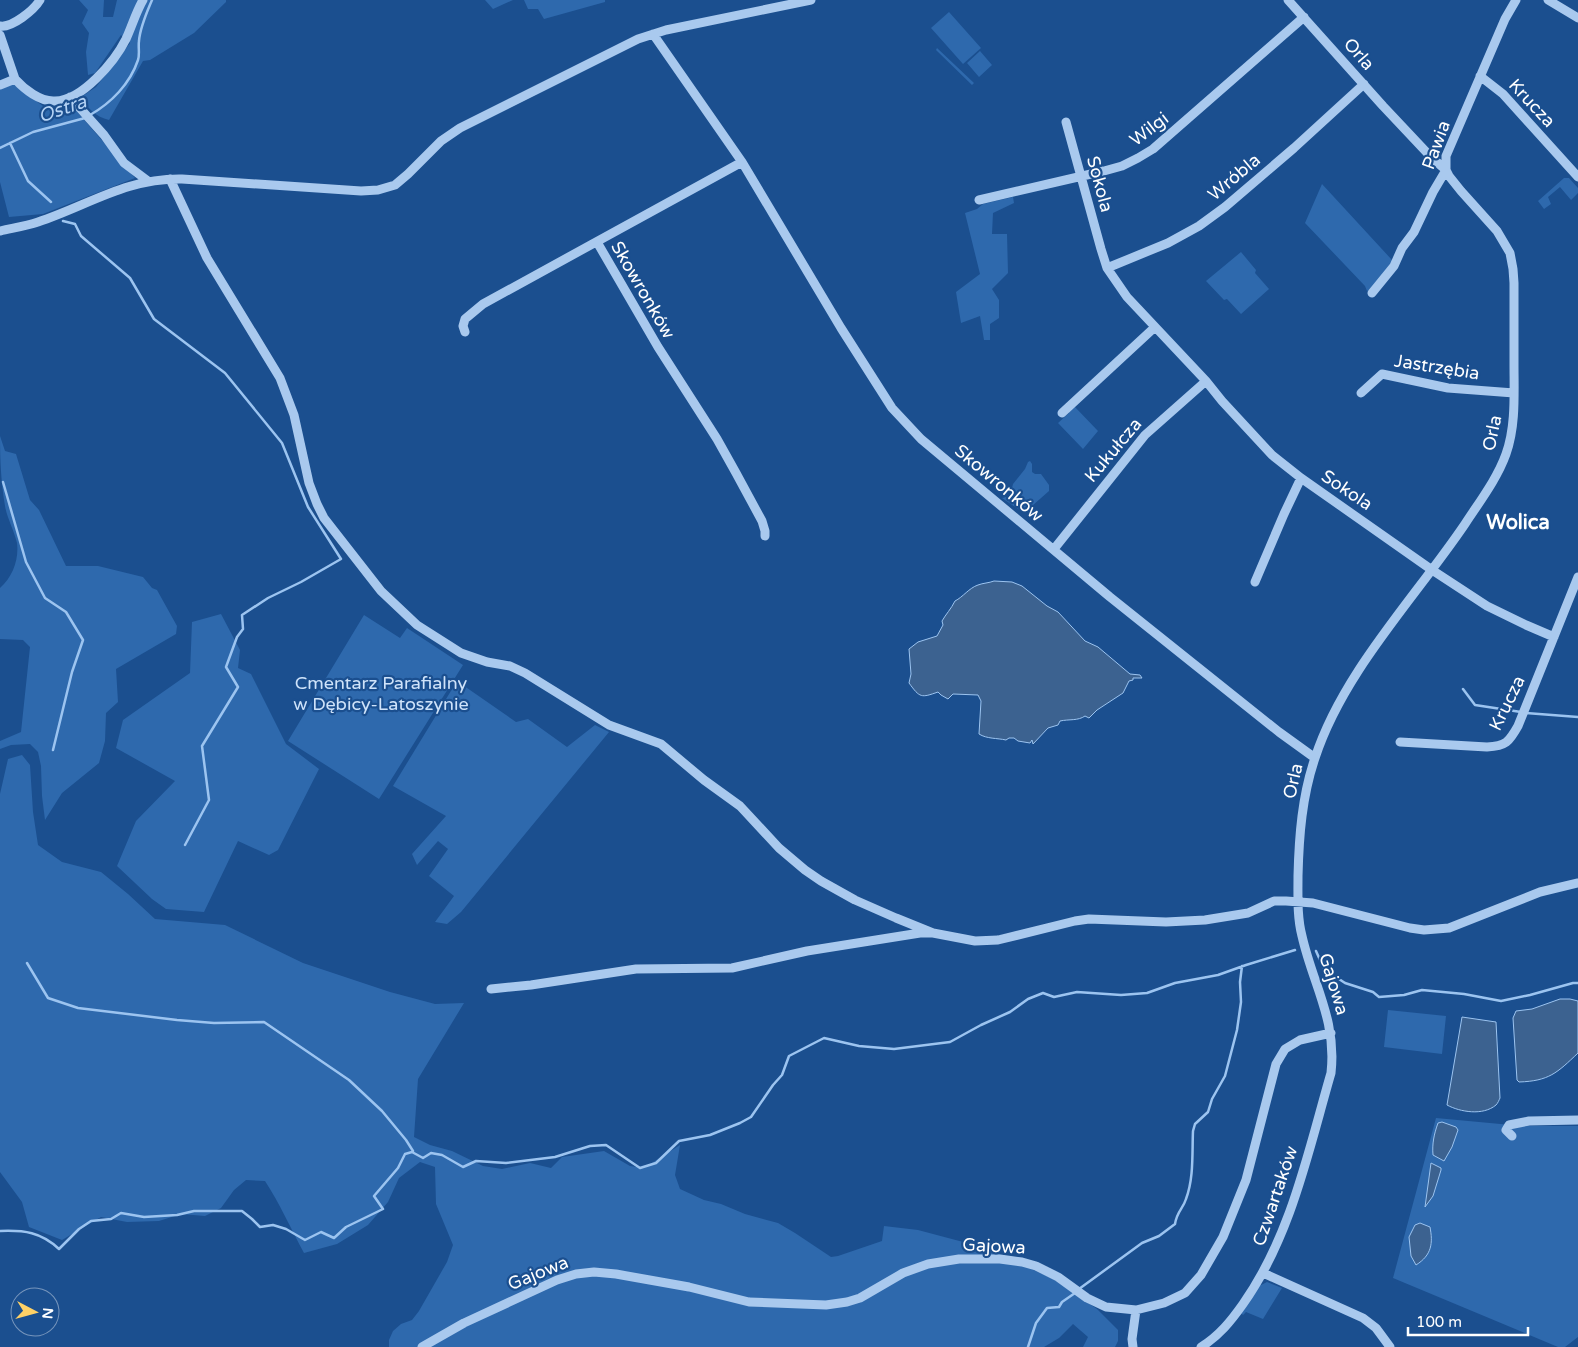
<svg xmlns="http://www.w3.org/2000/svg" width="1578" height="1347" viewBox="0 0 1578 1347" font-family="'Varela Round',sans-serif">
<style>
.green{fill:#2e69ad}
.water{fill:#3c6290;stroke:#9cc4f0}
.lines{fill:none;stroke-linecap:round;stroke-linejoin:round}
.stream{stroke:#9cc4f0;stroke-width:2.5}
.minor{stroke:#a9c9ee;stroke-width:9}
.labels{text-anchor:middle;stroke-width:4.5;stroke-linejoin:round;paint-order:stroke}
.street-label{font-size:18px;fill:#fff;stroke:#1b4f8f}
.park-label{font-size:18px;fill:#cfe3fa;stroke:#1b4f8f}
.water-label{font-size:19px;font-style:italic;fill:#b5d3f5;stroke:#1b4f8f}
.quarter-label{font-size:20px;font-weight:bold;fill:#fff;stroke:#1b4f8f}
</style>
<rect width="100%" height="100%" fill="#1b4f8f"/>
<path class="green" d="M79,0H104L103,17H113L117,0H226V2L194,33L150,60L143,61L109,120C96,117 87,108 81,97L96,87L130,43L121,35L95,73L88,75L86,52L89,33L82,23L88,10Z
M485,0H513L493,9Z
M524,0H605V2L544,19L538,9H528Z
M949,12L981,48L963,64L931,28Z
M937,48L974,83L972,85L936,50Z
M980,51L992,65L979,77L967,63Z
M13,84L47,109L72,106L135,178L43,214L9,217L0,182V89Z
M1564,178H1569L1578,188V193L1571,200L1560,187L1548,197L1551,204L1544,209L1538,201Z
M1322,184L1392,260L1393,262L1371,289L1367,291L1365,286L1305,223Z
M1013,197L1014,203L993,213L992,234H1007L1008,273L992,289L999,300V318L990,324V340H984L980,316L961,323L956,292L980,274L965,213L977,209L983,204Z
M1241,252L1256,270L1255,273L1269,289L1241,314L1227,299L1224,300L1206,281Z
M1074,406L1098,431L1083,449L1058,423L1069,413V411Z
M0,436L5,451L16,454L30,500L39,510L66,566H98L143,577L152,588L157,590L177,626L176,634L116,669L118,702L106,713L105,741L99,763L62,793L45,820L42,796L41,766L38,752L30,744L11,745L0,749V741L21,732L30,647L23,640L0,639V588C13,577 19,559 17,543C14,530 7,518 5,506C1,482 0,460 0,436Z
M1030,461L1032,464V472L1035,474H1041L1049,485V491L1024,513L1002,498L1010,496L1013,484L1025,469L1028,462Z
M221,614L240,650L238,668L251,674L286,744L319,769L278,850L269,855L238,841L204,912L166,909L152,899L117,866L136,821L175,781L116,748L123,720L190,673L192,622Z
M364,615L400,638L407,628L463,665L379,799L288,741Z
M457,681L516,722L528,719L567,747L595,725L609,732L461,912L447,924L435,922L454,896L429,876L448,849L438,841L417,865L412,854L446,816L393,786Z
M22,755L30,765L33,812L38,845L62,862L101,872L128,894L155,919L225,925L303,963L390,992L435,1004L464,1003L418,1079L414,1137L430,1145L452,1151L483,1166L502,1169L530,1163L551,1168L562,1157L604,1151L630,1166L644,1168L680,1145L675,1175L680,1189L704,1200L721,1204L745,1214L778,1223L795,1233L831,1257L838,1256L882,1241L884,1226L918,1230L997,1251L1007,1262L1023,1265L1053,1279L1097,1309L1118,1330V1341L1115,1347H1083L1088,1337L1073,1324L1059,1338L1044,1347H389V1340L393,1331L401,1324L412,1320L419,1311L447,1262L453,1245L436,1204L435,1167L420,1162L399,1178L388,1202L368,1225L337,1244L304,1253C291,1229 280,1204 265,1181L246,1180L234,1190L221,1208L205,1216L181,1214L159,1221L127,1222L101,1217L62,1240L29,1227L22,1202L0,1172V794L8,759Z
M1388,1010L1446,1016L1442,1054L1384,1047Z
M1436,1118L1522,1126H1578V1337L1565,1347H1558L1393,1278Z
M1267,1282L1282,1288L1263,1319L1246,1312L1243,1315L1241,1313L1259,1283L1261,1285Z"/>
<path class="water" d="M994,581L1012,582L1022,586L1047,606L1058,612L1085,641L1098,647L1130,674L1140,675L1142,678H1133V680L1129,681L1123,693L1097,710L1089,718L1085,716C1078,721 1069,719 1060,721L1058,725L1048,728L1033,744L1032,740L1030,743L1018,741L1014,738H1009L1006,740C997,738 987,739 979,734L981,701L978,695L953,694L948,699L941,695L938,692C921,698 920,698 909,683L911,674L909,649L918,642L937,636L943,625L942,621C946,614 951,609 955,601C963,597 969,588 978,585C983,583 989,583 994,581Z
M1560,999H1570L1578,1001V1053C1557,1073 1549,1081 1519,1082L1517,1080L1513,1018L1516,1011L1532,1009Z
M1462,1017L1496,1022L1500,1098C1499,1100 1498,1103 1496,1105C1483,1116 1460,1112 1447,1105Z
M1442,1122L1456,1127L1458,1130L1452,1147L1444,1161L1433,1155C1432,1144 1434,1134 1438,1123Z
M1431,1163L1441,1168V1170L1433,1196L1425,1207Z
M1420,1223L1430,1227C1433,1243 1432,1255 1416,1265L1411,1256L1409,1237L1415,1225Z"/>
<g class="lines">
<path class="stream" d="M90,115C111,103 130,84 138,60C140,54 138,47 139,41C140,27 147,12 152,0
M10,143L28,181L51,202
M0,148L33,132L85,118
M63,221L75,224L81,236L130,278L154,319L225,373L282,443L308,507L341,559L301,582L268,598L242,615L243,629L237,637L226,667L238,687L202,746L209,800L185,845
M3,482L26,562L45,598L66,612L83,640L72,672L53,750
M1463,689L1475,705L1521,712
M1526,713L1578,717
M1316,951L1324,969L1345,983L1373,992L1379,997L1404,995L1422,990L1464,994L1501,1001L1530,995L1573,983H1578
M27,963L48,998L78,1008L177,1020L214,1023L264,1022L349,1080L382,1111L406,1140L413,1151
M0,1231C24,1230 41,1232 59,1249L79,1229L91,1221L111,1219L121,1213L144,1217L177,1215L194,1211H242L252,1219L260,1227L273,1225L286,1229L305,1240L321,1232L334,1238L346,1227L383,1209L374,1196L398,1168L405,1154L412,1152L423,1158L431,1153L442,1155L463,1167L476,1161L506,1163L555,1157L590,1146L606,1145L640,1168L656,1163L679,1141L710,1135L740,1123L751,1117L773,1085L782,1075L789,1056L824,1038L859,1046L894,1049L950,1042L981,1025L1010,1012L1028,999L1043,993L1054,997L1077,992L1121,995L1147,993L1175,983L1218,975L1246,965L1295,950
M1079,1289L1142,1243L1159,1236L1175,1224C1177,1211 1183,1209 1186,1199C1194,1178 1192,1153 1193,1131L1195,1124L1208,1112L1212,1099L1225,1076L1237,1030L1241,1002L1240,982L1242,966
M1028,1347L1036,1323L1047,1308L1059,1307L1062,1302L1075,1293"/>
<path class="minor" d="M1548,0L1578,18
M0,26C12,28 34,10 40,0
M653,34L742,162L841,328L892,408L921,439L1110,597L1279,732L1315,758
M0,35L15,79
M1480,76L1503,94L1578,177
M0,85L15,79C24,89 40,102 55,101C82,101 115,61 126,39C132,26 136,12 143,0
M70,97L104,135L124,163L148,181
M1066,122L1101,249L1107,268L1127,297L1206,381L1222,401L1272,455L1301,478L1432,570L1487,606L1526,625L1554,637
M170,179L207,258L280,378L294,415L309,483L317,504L324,518L381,591L417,625L461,653L487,662L510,666L525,673L609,725L661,744L704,780L740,806L779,848L805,870L821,881L855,900L896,918L933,933
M979,200L1104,171L1122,166L1138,158L1153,149L1304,17
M0,231C13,228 26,226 38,222C89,205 126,178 182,179L361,191L378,190L395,185L408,174L441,141L460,128L638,39L666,30L811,0
M597,242L658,347L717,439L736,473L762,521L765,531V536
M1107,268L1168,243L1199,226L1225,207L1294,148L1364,84
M1372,293L1394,266L1402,248L1414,232L1433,192L1446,170V156L1505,19L1516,0
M465,332L463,326L465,319L483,304L742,162
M1361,393L1382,374L1448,388L1514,393
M1062,413L1155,327
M1054,549L1145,435L1206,381
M1255,582L1284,514L1301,478
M1400,742L1487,747C1506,746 1509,742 1518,726L1578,577
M491,989L531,985L636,969L732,968L807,951L920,933H933L975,941L998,940L1075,921L1089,919L1166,922L1205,920L1248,913L1274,901H1286L1313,903L1410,928L1424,930L1449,928L1540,892L1578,883
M1512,1136L1506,1130L1509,1125L1529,1121L1578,1120
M1263,1273L1363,1318L1376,1328L1390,1347
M422,1347L464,1323L557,1280L576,1274L594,1272L616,1274L689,1287L749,1302L826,1305L847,1302L860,1298L903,1273L928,1264L959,1259H1000L1022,1262L1036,1266L1058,1277L1087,1298L1106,1307L1136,1310L1164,1303L1185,1293L1201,1275L1223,1237L1246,1180L1276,1064L1285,1049L1300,1040L1331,1033
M1133,1347L1132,1339L1136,1310
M1201,1347C1219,1336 1231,1321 1243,1304C1291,1236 1308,1152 1331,1073C1337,1020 1313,985 1302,936C1297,917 1298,896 1298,876C1299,836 1302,796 1315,758C1343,672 1415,598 1465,524C1480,501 1497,479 1506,454C1516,426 1514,394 1514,364C1514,337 1514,310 1514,283L1513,269L1510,253L1497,231L1461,191L1449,176L1446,170L1431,157L1383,106L1288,0"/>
</g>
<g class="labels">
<g class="street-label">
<text transform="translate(1359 54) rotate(49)" y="6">Orla</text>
<text transform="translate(1532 103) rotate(47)" y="6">Krucza</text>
<text transform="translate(1149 129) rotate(-37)" y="6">Wilgi</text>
<text transform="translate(1436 145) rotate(-70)" y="6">Pawia</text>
<text transform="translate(1234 177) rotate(-40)" y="6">Wróbla</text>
<text transform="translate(1100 184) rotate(75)" y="6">Sokola</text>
<text transform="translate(643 290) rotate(60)" y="6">Skowronków</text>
<text transform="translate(1437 367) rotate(9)" y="6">Jastrzębia</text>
<text transform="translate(1492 433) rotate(-78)" y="6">Orla</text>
<text transform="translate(1113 450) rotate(-50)" y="6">Kukułcza</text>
<text transform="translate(999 483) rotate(40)" y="6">Skowronków</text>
<text transform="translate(1347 490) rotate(34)" y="6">Sokola</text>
<text transform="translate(1507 703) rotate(-64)" y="6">Krucza</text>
<text transform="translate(1293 781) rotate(-77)" y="6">Orla</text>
<text transform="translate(1334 984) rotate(73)" y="6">Gajowa</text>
<text transform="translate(1275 1196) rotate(-71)" y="6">Czwartaków</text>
<text transform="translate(994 1246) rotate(3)" y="6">Gajowa</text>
<text transform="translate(538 1273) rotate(-22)" y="6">Gajowa</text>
</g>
<g class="park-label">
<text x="381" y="689">Cmentarz Parafialny<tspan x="381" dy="21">w Dębicy-Latoszynie</tspan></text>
</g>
<g class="water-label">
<text transform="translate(62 108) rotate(-19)" y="7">Ostra</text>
</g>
<g class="quarter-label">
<text x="1518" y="529">Wolica</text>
</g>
</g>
<g transform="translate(35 1312) rotate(96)"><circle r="24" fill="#1b4f8f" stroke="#7695bc"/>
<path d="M0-4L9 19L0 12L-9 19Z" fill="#ffd166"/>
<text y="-8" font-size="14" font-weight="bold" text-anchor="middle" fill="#ffffff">N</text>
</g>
<path d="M1408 1327v8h120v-8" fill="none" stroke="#ffffff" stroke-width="2.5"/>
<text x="1416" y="1327" font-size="15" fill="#ffffff" stroke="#1b4f8f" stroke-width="4" paint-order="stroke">100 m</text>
</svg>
